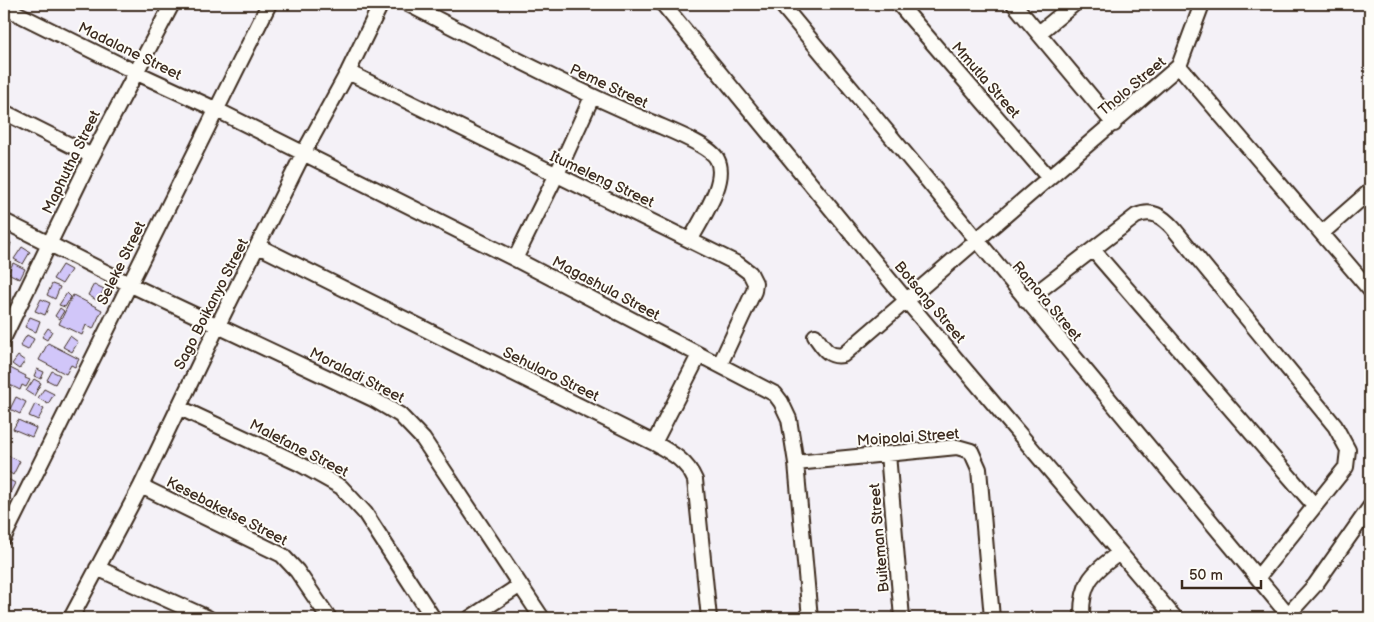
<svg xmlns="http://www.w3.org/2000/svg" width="1374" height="622" viewBox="0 0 1374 622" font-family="'Balsamiq Sans',sans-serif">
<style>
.building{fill:#d1c6f9;stroke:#3b2a1e}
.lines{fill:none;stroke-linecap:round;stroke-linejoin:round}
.minor-casing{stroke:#3b2a1e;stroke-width:18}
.minor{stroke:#fdfcf7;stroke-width:14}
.labels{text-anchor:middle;stroke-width:4;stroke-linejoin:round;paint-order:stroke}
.street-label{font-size:15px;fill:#3b2a1e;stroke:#fdfcf7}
</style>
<rect width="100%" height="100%" fill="#f4f1f7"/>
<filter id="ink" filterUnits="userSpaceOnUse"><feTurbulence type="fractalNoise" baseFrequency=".02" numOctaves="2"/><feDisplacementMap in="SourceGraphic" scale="10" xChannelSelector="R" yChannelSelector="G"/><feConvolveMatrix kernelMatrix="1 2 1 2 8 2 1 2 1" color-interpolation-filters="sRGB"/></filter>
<g filter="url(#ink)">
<path class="building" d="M4,240L11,243L7,255L4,254Z
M22,247L30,252L23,264L14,259Z
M13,263L25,269L20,279L8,273Z
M62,265L71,270L62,284L53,279Z
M52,284L60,287L55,299L47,295Z
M94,284L104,289L98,301L88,295Z
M67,293L71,297L65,307L59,305Z
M73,295L102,310L93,329L86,325L82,335L59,324Z
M41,299L50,303L45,315L35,311Z
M60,308L64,311L59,319L55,316Z
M30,317L40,321L36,332L25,327Z
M48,328L52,331L47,340L42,337Z
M27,335L34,339L28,350L20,346Z
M70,336L78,342L72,352L63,347Z
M48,343L79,359L75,367L71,365L66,374L39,360Z
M18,356L25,361L19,369L12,364Z
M6,366L26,376L25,378L30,380L26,387L22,385L20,390L4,382Z
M37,369L44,372L41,379L34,376Z
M52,371L60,375L55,384L47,380Z
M34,379L41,383L34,396L26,391Z
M44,389L54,394L48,404L38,398Z
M16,397L26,402L20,414L10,409Z
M35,404L44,409L38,420L29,416Z
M18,420L36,428L32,437L13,429Z
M4,454L20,461L13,475L4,469Z
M4,477L15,483L9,495L4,493Z"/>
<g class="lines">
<g class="minor-casing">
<path id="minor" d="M408,4C488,45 568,87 651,122C666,129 710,145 717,159C729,181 701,219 691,239
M663,4L906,300L1175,618
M781,4L1291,618
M899,4L1049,178
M1014,4L1114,124
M4,7L135,72L215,109L515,259L775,394L781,402L789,419L796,463L810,618
M1039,33L1074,4
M1179,66L1370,290
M348,72L738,264L750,273L755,283L754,291L720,364
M4,112L92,156
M4,221L129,284L373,399L400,415L423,439L542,618
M1322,233L1370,191
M258,246L654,443C672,453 687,461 695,480L709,618
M1094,251L1314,505
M515,259L556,176L592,97
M1026,301L1136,216C1152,209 1162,216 1173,228L1335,426L1348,450L1346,467L1258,577
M815,336C823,347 828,358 843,355L1179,66L1202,4
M4,337L92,156L172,4
M178,407L298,463L341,487L365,513L433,618
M654,443L699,355
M888,454L902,618
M796,463L957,447L971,451L979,469L992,618
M141,486L282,555L297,571L329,618
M4,537L269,4
M97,568L208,618
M71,618L141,486L218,325L303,154L348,72L381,4
M470,618L519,586
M1082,618C1081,584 1091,573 1118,554
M1285,618L1315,585L1370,507"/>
</g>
<use href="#minor" class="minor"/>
</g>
</g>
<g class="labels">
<g class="street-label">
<text transform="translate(130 51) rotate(26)" y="5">Madalane Street</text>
<text transform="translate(986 80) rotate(49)" y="5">Mmutla Street</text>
<text transform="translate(609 86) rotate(25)" y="5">Peme Street</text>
<text transform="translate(1132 86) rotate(-40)" y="5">Tholo Street</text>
<text transform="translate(71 162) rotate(-64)" y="5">Maphutha Street</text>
<text transform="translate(602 179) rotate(25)" y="5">Itumeleng Street</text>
<text transform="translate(121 263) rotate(-64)" y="5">Seleke Street</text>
<text transform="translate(606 288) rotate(28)" y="5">Magashula Street</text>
<text transform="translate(1047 301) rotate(50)" y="5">Ramora Street</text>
<text transform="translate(930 302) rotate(50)" y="5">Botsang Street</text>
<text transform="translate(211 304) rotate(-63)" y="5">Sago Boikanyo Street</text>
<text transform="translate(551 374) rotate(26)" y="5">Sehularo Street</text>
<text transform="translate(357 375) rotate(27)" y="5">Moraladi Street</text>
<text transform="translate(908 437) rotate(-4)" y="5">Moipolai Street</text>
<text transform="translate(299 448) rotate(27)" y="5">Malefane Street</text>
<text transform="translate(227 511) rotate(27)" y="5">Kesebaketse Street</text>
<text transform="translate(879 538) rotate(-95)" y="5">Buiteman Street</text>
</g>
</g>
<rect width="1374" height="622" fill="none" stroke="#fdfcf7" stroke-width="20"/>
<rect x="10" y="10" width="1354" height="602" fill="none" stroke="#3b2a1e" stroke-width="2" filter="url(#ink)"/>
<path d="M1182 580v8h79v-8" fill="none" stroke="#3b2a1e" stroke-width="2.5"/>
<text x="1189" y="580" font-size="15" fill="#3b2a1e" stroke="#fdfcf7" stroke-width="4" paint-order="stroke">50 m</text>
</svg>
